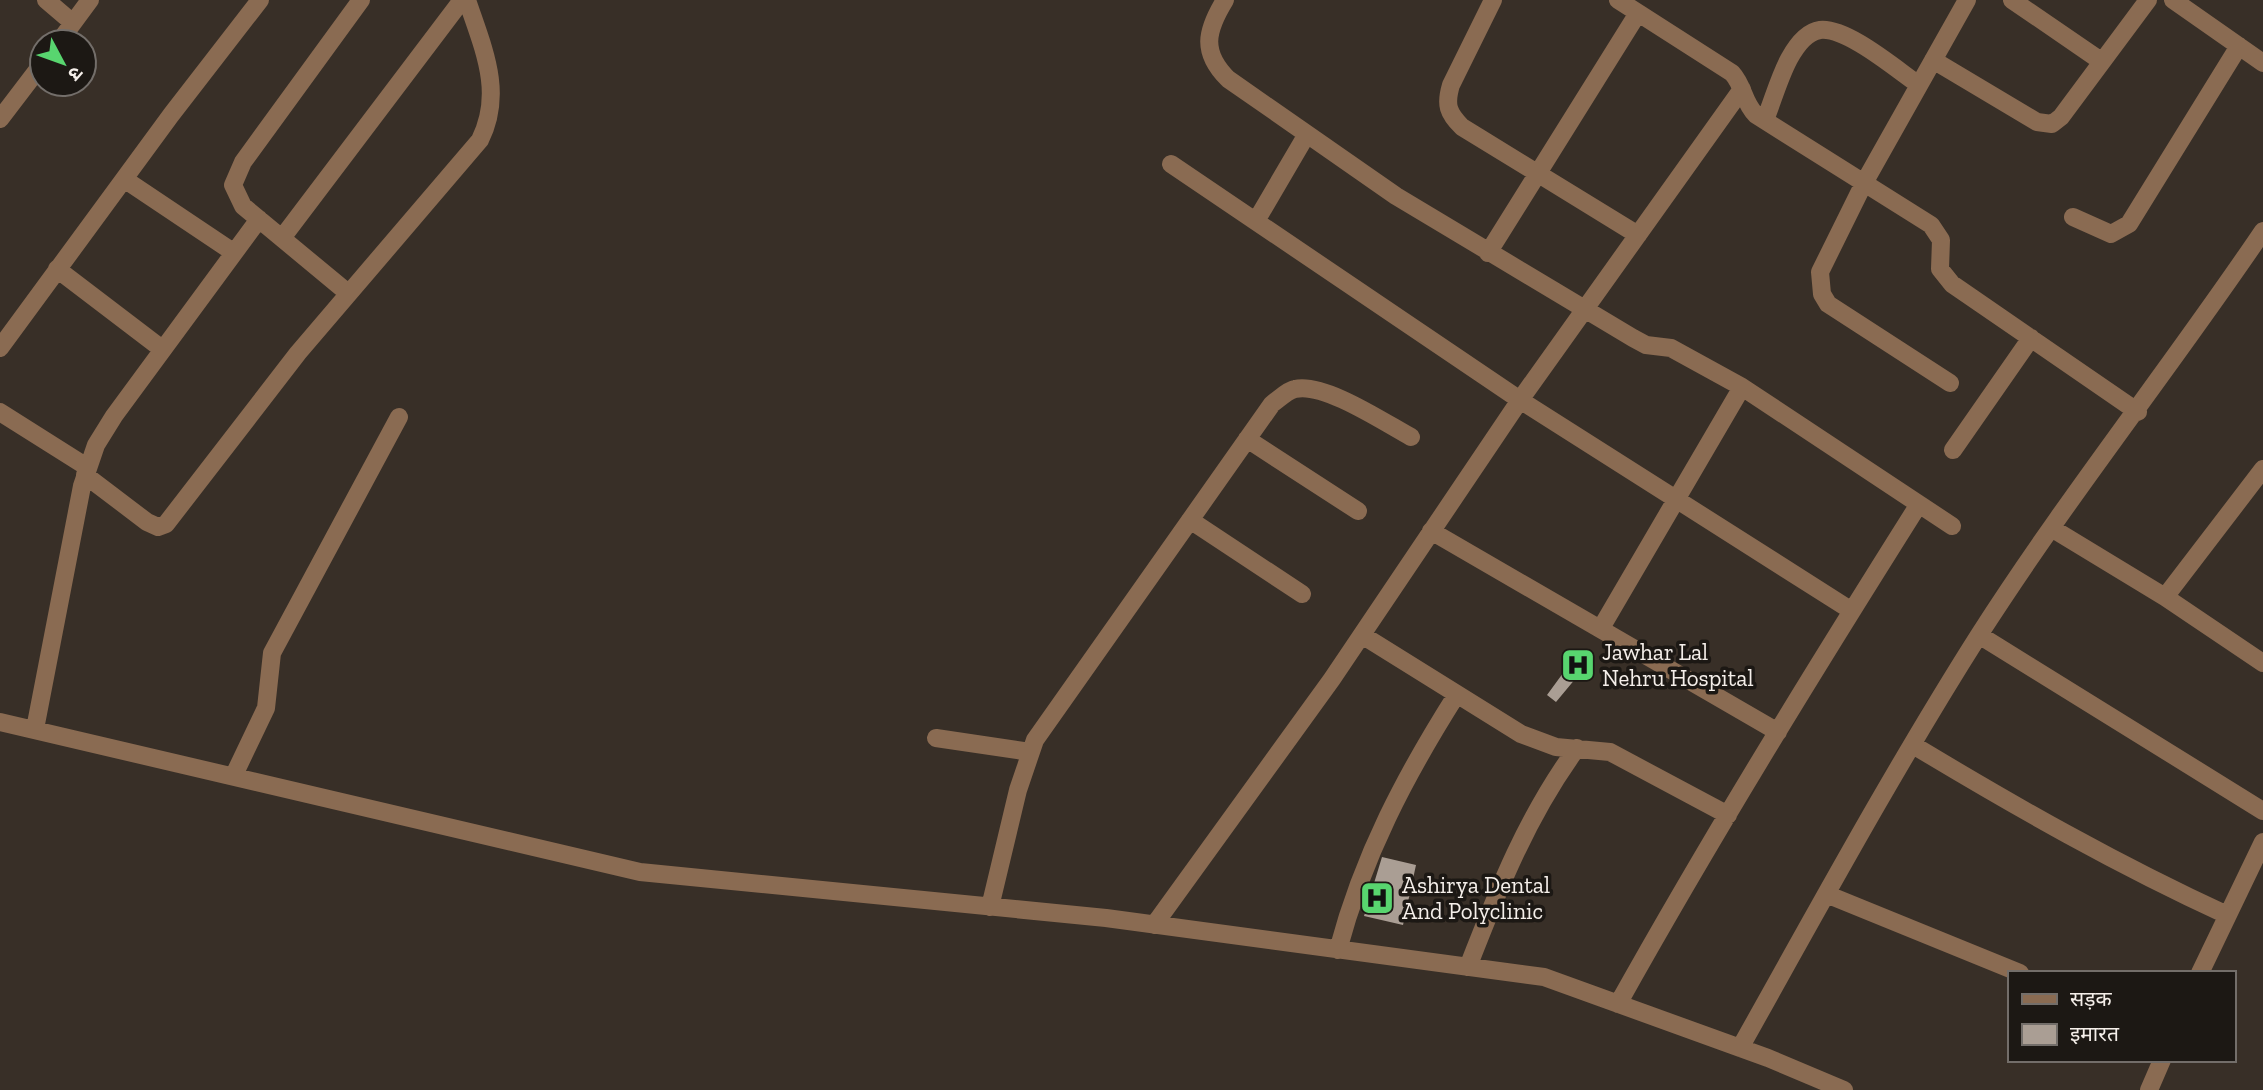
<svg xmlns="http://www.w3.org/2000/svg" width="2263" height="1090" viewBox="0 0 2263 1090" font-family="'Zilla Slab','Noto Sans Devanagari',serif">
<style>
.building{fill:#aa9e94}
.lines{fill:none;stroke-linecap:round;stroke-linejoin:round}
.minor{stroke:#8a6b52;stroke-width:18}
.labels{text-anchor:middle;stroke-width:7;stroke-linejoin:round;paint-order:stroke}
.poi-label{font-size:23px;fill:#f5efea;stroke:#1c1814;text-anchor:start}
</style>
<rect width="100%" height="100%" fill="#382f27"/>
<path class="building" d="M1577,654L1592,665L1579,681L1576,678L1556,702L1547,695Z
M1382,857L1416,865L1403,925L1364,916Z"/>
<g class="lines">
<path class="minor" d="M46,0L73,23
M1225,0C1206,31 1201,52 1228,79L1396,196L1633,338L1646,345L1671,348L1742,387L1952,526
M1493,0L1451,85C1445,105 1448,113 1462,127L1638,235
M1618,0L1732,73C1744,86 1743,102 1756,115L1931,225L1941,240L1940,269L1952,284L2138,412
M2012,0L2101,61
M2173,0L2263,63
M59,42L90,0
M1933,60L2037,122L2052,124L2061,117L2148,0
M0,119L42,64
M1765,120C1773,100 1779,78 1789,59C1795,48 1806,32 1820,30C1847,27 1897,70 1919,85
M1171,164L1520,400L1852,611
M124,179L233,252
M2073,217L2111,234L2129,224L2239,46
M1256,221L1307,134
M282,238L462,0
M1488,253L1638,13
M57,269L162,349
M348,293L243,206L233,185L243,162L361,0
M0,348L171,115L260,0
M1950,383L1828,304L1822,294L1820,272L1864,183L1967,0
M0,412L87,467
M1247,439L1358,511
M1953,450L2031,338
M85,475L147,522L158,527L166,524L298,353L480,140C504,92 483,48 467,0
M1190,520L1302,594
M2053,529L2165,597L2263,663
M1431,531L1778,732
M2165,597L2263,469
M1601,628L1742,387
M1362,635L1521,734L1556,747L1610,752L1728,815
M1979,635L2263,811
M0,722L640,872L1106,918L1544,977L1768,1058L1844,1090
M35,729L82,486L96,445L114,416L259,219
M936,738L1030,752
M1913,745C2016,807 2118,865 2227,915
M234,775L266,708L272,653L399,417
M1826,894L2020,973
M990,907L1018,790L1035,740L1272,404C1279,399 1288,390 1295,389C1324,382 1385,423 1411,437
M1154,925L1332,679L1520,400L1742,89
M1338,950C1363,856 1405,776 1457,694
M1468,967C1498,890 1527,816 1577,748
M2200,973L2263,842
M1618,1004C1713,834 1815,669 1919,504
M1740,1048C1818,909 1894,769 1979,635C2068,496 2171,367 2263,231
M2149,1090L2162,1060"/>
</g>
<defs>
<g id="hospital-square" transform="scale(1.75)"><rect x="-9" y="-9" width="18" height="18" rx="4" fill="#58d56f" stroke="#1c1814"/><path d="M-5-5h3v3.5h4V-5h3V5h-3V1.5h-4V5h-3Z" fill="#111"/></g>
</defs>
<g fill-rule="evenodd">
<use href="#hospital-square" x="1578" y="665"/>
<use href="#hospital-square" x="1377" y="898"/>
</g>
<g class="labels">
<g class="poi-label">
<text x="1602" y="660">Jawhar Lal<tspan x="1602" dy="26">Nehru Hospital</tspan></text>
<text x="1402" y="893">Ashirya Dental<tspan x="1402" dy="26">And Polyclinic</tspan></text>
</g>
</g>
<rect x="2008" y="971" width="228" height="91" fill="#1c1814" stroke="#736e6a" stroke-width="2"/>
<rect x="2022" y="994" width="35" height="10" fill="#8a6b52" stroke="#736e6a" stroke-width="2"/>
<text x="2070" y="1006" font-size="21" fill="#f5efea">सड़क</text>
<rect x="2022" y="1024" width="35" height="21" fill="#aa9e94" stroke="#736e6a" stroke-width="2"/>
<text x="2070" y="1041" font-size="21" fill="#f5efea">इमारत</text>
<g transform="translate(63 63) rotate(131)"><circle r="33" fill="#1c1814" stroke="#736e6a" stroke-width="2"/>
<path d="M0-5L12 26L0 18L-12 26Z" fill="#58d56f"/>
<text y="-10" font-size="19" font-weight="bold" text-anchor="middle" fill="#f5efea">उ</text>
</g>
</svg>
